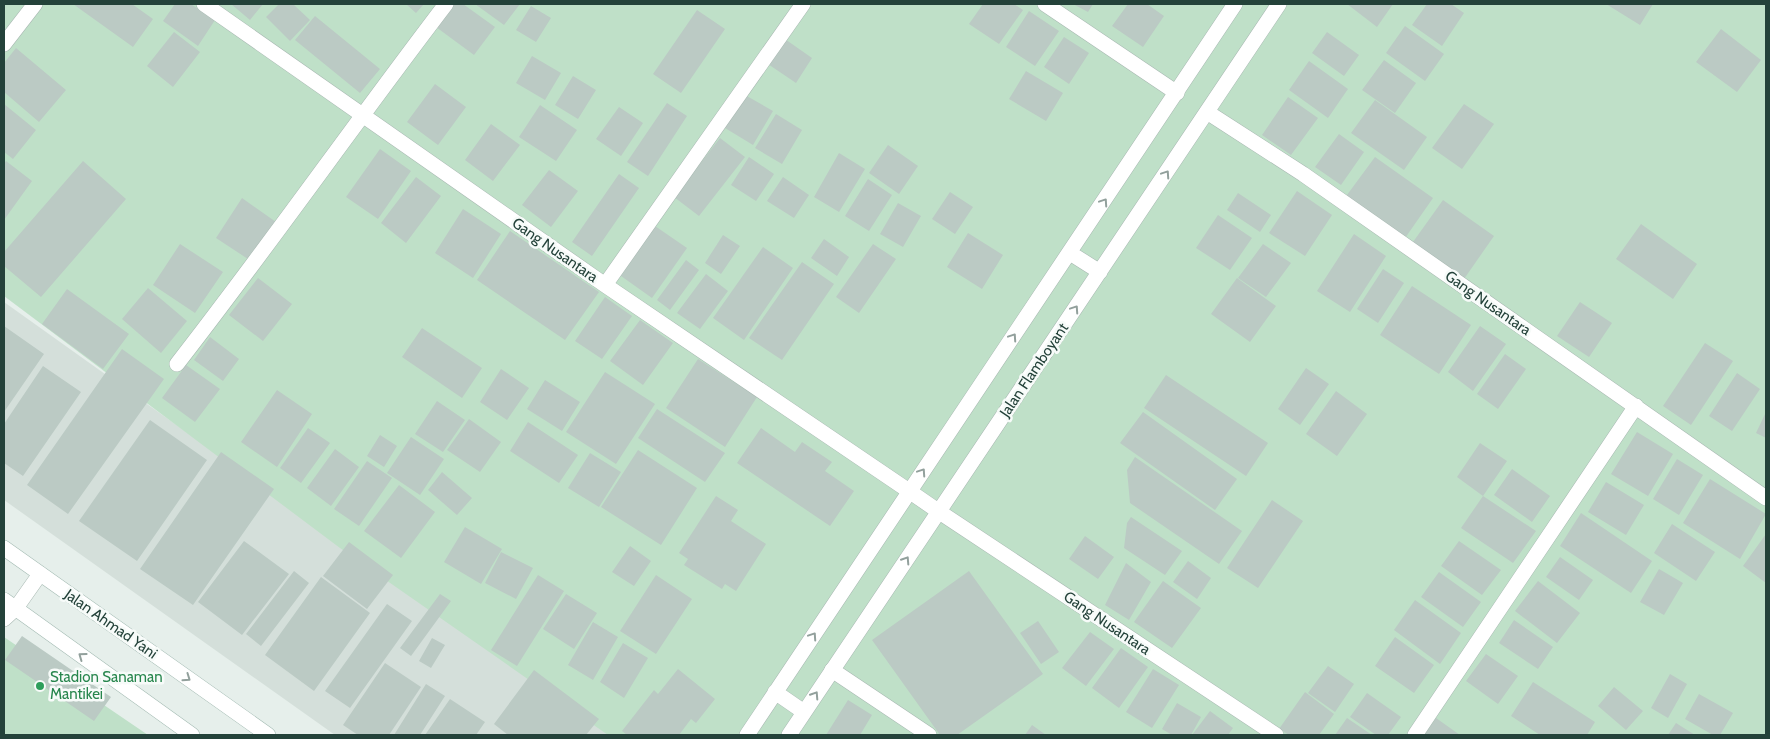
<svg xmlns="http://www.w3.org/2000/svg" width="1770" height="739" viewBox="0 0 1770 739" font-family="Cabin,sans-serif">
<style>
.built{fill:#d4dfda}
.green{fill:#bfe0c8}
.building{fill:#bbcac4}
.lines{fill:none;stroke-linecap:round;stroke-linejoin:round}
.lane-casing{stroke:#a8b8b2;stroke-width:16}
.street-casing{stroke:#a8b8b2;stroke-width:16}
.secondary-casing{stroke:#a4bbb3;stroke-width:16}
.lane{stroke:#fff;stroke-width:15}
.street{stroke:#fff;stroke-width:15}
.secondary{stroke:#fff;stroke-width:15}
.oneway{stroke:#92a09c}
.leisure-dot{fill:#2e9e5b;stroke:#f7fbf9;stroke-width:2}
.labels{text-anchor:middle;stroke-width:5;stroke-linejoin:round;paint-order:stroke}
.street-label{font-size:15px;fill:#24423a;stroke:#f7fbf9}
.leisure-label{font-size:15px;fill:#27864d;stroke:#f7fbf9;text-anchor:start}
</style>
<rect width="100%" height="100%" fill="#e6efeb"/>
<path class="built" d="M4,302L611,735H335L4,500Z"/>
<path class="green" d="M4,4H1766V735H608L340,548L4,296Z
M4,637L148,735H4Z"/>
<path class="building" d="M73,4H132L153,19L133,47Z
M175,4H191L215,20L198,46L163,21Z
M231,4H263L250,20Z
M279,4H293L310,20L290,41L266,17Z
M406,4H424L416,13Z
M454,4H463L495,27L474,55L436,27Z
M475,4H520L504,25Z
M983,4H1014L1023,10L999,44L969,24Z
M1073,4H1093L1088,12Z
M1128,4H1147L1164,16L1143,47L1112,26Z
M1347,4H1393L1377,27Z
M1427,4H1451L1464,13L1442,46L1412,25Z
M1606,4H1653L1640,25Z
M531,6L551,18L536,42L516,30Z
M697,10L725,29L681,93L653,74Z
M1029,11L1059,31L1035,66L1006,47Z
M315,16L380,69L360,93L295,40Z
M1405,26L1444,54L1425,81L1386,53Z
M1721,29L1761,60L1737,92L1696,62Z
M174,32L200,52L173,87L147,66Z
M1327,32L1359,55L1344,76L1312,53Z
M782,37L812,58L796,83L765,62Z
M1064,37L1089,53L1069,84L1044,67Z
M16,48L66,90L39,122L4,92V63Z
M532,56L561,73L545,100L516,83Z
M1384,60L1416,83L1395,113L1362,90Z
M1309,61L1348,89L1328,118L1289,90Z
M1026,71L1063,93L1046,121L1009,99Z
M573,76L596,90L578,119L555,105Z
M435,84L466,107L438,145L407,122Z
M745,95L773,111L753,145L725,128Z
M1288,97L1318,118L1291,155L1262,135Z
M1375,100L1427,137L1404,170L1351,133Z
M667,103L687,116L648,176L627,162Z
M4,104L36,130L13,159L4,152Z
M1464,104L1494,124L1462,169L1432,148Z
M540,105L577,130L556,161L519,137Z
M619,107L643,123L621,156L596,139Z
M776,114L802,130L782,164L755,148Z
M491,124L520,145L493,181L465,160Z
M1339,134L1364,152L1341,185L1315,167Z
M720,138L745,157L699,216L674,197Z
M888,145L918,166L899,194L869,173Z
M380,149L411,171L378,219L346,197Z
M839,153L865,169L839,212L814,197Z
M749,157L774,174L756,201L731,185Z
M1375,157L1433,198L1403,241L1344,199Z
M6,161L32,181L4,220V164Z
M83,161L126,199L41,297L4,266V252Z
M549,170L578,191L551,227L522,205Z
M619,174L639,188L592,256L572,242Z
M416,177L441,196L406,243L381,223Z
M783,177L809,195L794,218L767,201Z
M868,179L892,195L869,231L845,216Z
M1297,191L1332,215L1305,256L1269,233Z
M950,192L973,207L955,234L932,219Z
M1238,193L1271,215L1260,232L1227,210Z
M242,198L276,222L251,261L216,238Z
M1443,200L1494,236L1464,279L1413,242Z
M898,203L921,216L903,247L880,234Z
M463,209L501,234L473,278L435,253Z
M1218,215L1252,238L1230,270L1196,248Z
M1641,224L1697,264L1673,299L1616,259Z
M655,226L687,248L652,298L621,276Z
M510,231L599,292L565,340L477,280Z
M968,233L1003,255L982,289L947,267Z
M1354,234L1386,256L1350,312L1317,291Z
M723,235L740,246L721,274L705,263Z
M824,239L849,257L837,276L811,258Z
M180,244L223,272L195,313L153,285Z
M873,244L896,259L859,313L836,297Z
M1263,244L1291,263L1266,297L1238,278Z
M763,247L793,268L744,340L713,318Z
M686,260L699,270L670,310L657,300Z
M802,262L834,284L782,360L749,338Z
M1383,269L1404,283L1378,323L1357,309Z
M706,274L728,291L700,329L677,313Z
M258,278L292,304L263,341L229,315Z
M1237,278L1276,306L1250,342L1211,314Z
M1412,286L1471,325L1439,374L1380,335Z
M148,288L187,321L161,353L122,319Z
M67,289L129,334L103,369L42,324Z
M605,297L632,316L602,359L575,341Z
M1580,302L1612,323L1589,357L1557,336Z
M640,320L673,343L643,385L610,361Z
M4,326L44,354L4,412Z
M1480,326L1506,344L1473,391L1448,372Z
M422,328L482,368L462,398L402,357Z
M210,337L239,359L223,381L194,360Z
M1705,343L1733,361L1691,425L1663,406Z
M122,349L164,379L68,514L27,485Z
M1505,354L1526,369L1498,409L1477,394Z
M698,359L757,397L725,447L666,408Z
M186,365L220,389L195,422L162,398Z
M43,366L81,392L23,476L4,463V424Z
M1306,368L1329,384L1300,425L1278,409Z
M501,369L529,388L507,420L480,402Z
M605,372L655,404L616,464L566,432Z
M1737,373L1760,389L1732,431L1709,416Z
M1166,375L1268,443L1246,476L1144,408Z
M545,380L580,402L562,431L527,409Z
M277,390L312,414L277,467L241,442Z
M1336,391L1367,414L1337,456L1306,434Z
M437,401L465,420L443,452L415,434Z
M657,409L725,453L705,482L638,438Z
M1143,412L1237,479L1215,510L1120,443Z
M1766,412V438L1756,433Z
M469,419L501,442L480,472L447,450Z
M150,420L207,460L137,561L79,521Z
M528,422L578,455L559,483L510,451Z
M308,428L330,443L301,483L280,468Z
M761,428L795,452L802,442L832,462L825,471L854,491L830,526L737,463Z
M1637,432L1673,454L1648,496L1611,474Z
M380,435L397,446L384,467L367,456Z
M411,437L444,459L420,495L387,473Z
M1480,443L1507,461L1483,496L1457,477Z
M335,449L359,467L331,506L307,488Z
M638,450L697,488L661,545L601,507Z
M221,452L274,489L193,605L140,569Z
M590,453L621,472L599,507L568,488Z
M1135,457L1242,531L1219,564L1130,503L1127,470Z
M1677,459L1703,475L1679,515L1653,499Z
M367,461L392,478L359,526L334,509Z
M1512,469L1550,496L1532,522L1494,495Z
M442,472L472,498L457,515L428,490Z
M1710,479L1766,514L1740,559L1683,523Z
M1606,482L1644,505L1626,535L1588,512Z
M399,485L435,512L401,558L364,531Z
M716,496L738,510L731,521L766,544L736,591L725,584L722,589L684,565L688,559L679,553Z
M1483,496L1536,531L1513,563L1461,528Z
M1272,500L1303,521L1258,588L1227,568Z
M1581,513L1652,561L1631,593L1560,546Z
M1131,517L1182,551L1165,575L1124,548L1127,523Z
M1672,524L1715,552L1696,581L1654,553Z
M465,527L502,549L481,584L444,562Z
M1766,534V583L1743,566Z
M1085,536L1114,557L1098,579L1069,559Z
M244,541L289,574L242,635L198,602Z
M1459,541L1501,570L1482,595L1441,566Z
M349,542L393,575L367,609L323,576Z
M630,546L651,561L634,586L612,572Z
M501,552L533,568L516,599L485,583Z
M1560,557L1593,580L1579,600L1546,577Z
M1188,561L1211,578L1197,599L1173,582Z
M1126,563L1151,582L1129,620L1105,605Z
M1659,569L1683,583L1664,615L1640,602Z
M294,571L309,583L261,646L246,634Z
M969,571L1043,674L957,735H940L872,640Z
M1439,572L1481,602L1463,627L1421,597Z
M538,575L564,591L517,666L491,650Z
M656,575L692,599L656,654L620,631Z
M321,577L370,613L314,691L265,655Z
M1163,581L1201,608L1172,648L1134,622Z
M1538,581L1580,613L1557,643L1515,611Z
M440,594L451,601L411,656L400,648Z
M566,594L597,613L574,649L543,629Z
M1415,600L1461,633L1440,664L1394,630Z
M387,604L412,621L350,708L325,691Z
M1514,620L1553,647L1538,669L1499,643Z
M1038,621L1059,652L1041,664L1020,633Z
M593,622L618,637L593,680L568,665Z
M1090,632L1114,649L1086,686L1062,668Z
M22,636L111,697L94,721L5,660Z
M1395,637L1434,665L1414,693L1375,666Z
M432,638L445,645L431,668L419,661Z
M623,643L648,658L624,698L600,682Z
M1121,648L1148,667L1119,708L1092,688Z
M1486,654L1518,676L1498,704L1466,681Z
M385,663L421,687L389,735H358L343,725Z
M1328,666L1354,684L1335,712L1308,693Z
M678,669L715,699L696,723L691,719L679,735H627L622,731L654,690L658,694Z
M1153,669L1179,685L1152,728L1126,712Z
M534,670L599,719L586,735H508L494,724Z
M1670,674L1687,684L1668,718L1651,708Z
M1533,682L1595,722L1587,735H1540L1511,716Z
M426,684L445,696L420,735H394Z
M1614,687L1643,711L1626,730L1598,706Z
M1305,692L1334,714L1319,735H1289L1279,729Z
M1367,693L1401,717L1388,735H1376L1350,717Z
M1699,694L1733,713L1720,735H1713L1685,719Z
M450,699L485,722L476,735H425Z
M848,700L872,715L860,735H826Z
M1177,703L1201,717L1191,735H1172L1162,729Z
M1210,711L1233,728L1228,735H1192Z
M1347,718L1372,735H1335Z
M1436,718L1460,735H1424Z
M1676,723L1695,735H1668Z
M1032,725L1046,735H1025Z"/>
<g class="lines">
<g class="lane-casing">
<path id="lane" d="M204,4L605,285L909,491
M1045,4L1177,93
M4,44L35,4
M1207,112L1303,174L1766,498
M605,285L803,4
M177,364C269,246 355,123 446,4
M938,511L1276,735
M4,619L16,608L40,574
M832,670L929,735
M1415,735L1636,406"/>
</g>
<g class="street-casing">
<path id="street" d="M1070,253L1100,272
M909,491L938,511
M775,692L804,712
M747,735L1235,4
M789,735L1279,4"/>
</g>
<g class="secondary-casing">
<path id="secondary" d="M4,548L268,735
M4,600L192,735"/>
</g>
<use href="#lane" class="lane"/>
<use href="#street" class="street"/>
<use href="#secondary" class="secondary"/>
</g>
<defs><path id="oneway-chevron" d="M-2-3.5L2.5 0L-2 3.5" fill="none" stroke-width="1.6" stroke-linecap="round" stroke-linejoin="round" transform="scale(1.25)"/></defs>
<g class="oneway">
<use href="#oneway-chevron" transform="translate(1166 174) rotate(-56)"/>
<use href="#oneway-chevron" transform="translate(1104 202) rotate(-56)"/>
<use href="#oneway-chevron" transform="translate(1075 309) rotate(-56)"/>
<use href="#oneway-chevron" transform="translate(1013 337) rotate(-56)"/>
<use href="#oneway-chevron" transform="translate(922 472) rotate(-56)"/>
<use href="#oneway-chevron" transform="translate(906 560) rotate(-57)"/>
<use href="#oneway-chevron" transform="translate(813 636) rotate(-56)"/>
<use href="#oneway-chevron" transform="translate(82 656) rotate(-144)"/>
<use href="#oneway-chevron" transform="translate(187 678) rotate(35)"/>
<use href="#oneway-chevron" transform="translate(815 695) rotate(-57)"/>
</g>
<circle class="leisure-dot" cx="40" cy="686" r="5"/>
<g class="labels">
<g class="street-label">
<text transform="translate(555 250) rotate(35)" y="5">Gang Nusantara</text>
<text transform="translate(1488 303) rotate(35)" y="5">Gang Nusantara</text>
<text transform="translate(1034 370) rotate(-56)" y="5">Jalan Flamboyant</text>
<text transform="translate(1107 623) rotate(34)" y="5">Gang Nusantara</text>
<text transform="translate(111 624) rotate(35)" y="5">Jalan Ahmad Yani</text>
</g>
<g class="leisure-label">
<text x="50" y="682">Stadion Sanaman<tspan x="50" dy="17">Mantikei</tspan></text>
</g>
</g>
<rect width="1770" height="739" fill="none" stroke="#24423a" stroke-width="10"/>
</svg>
